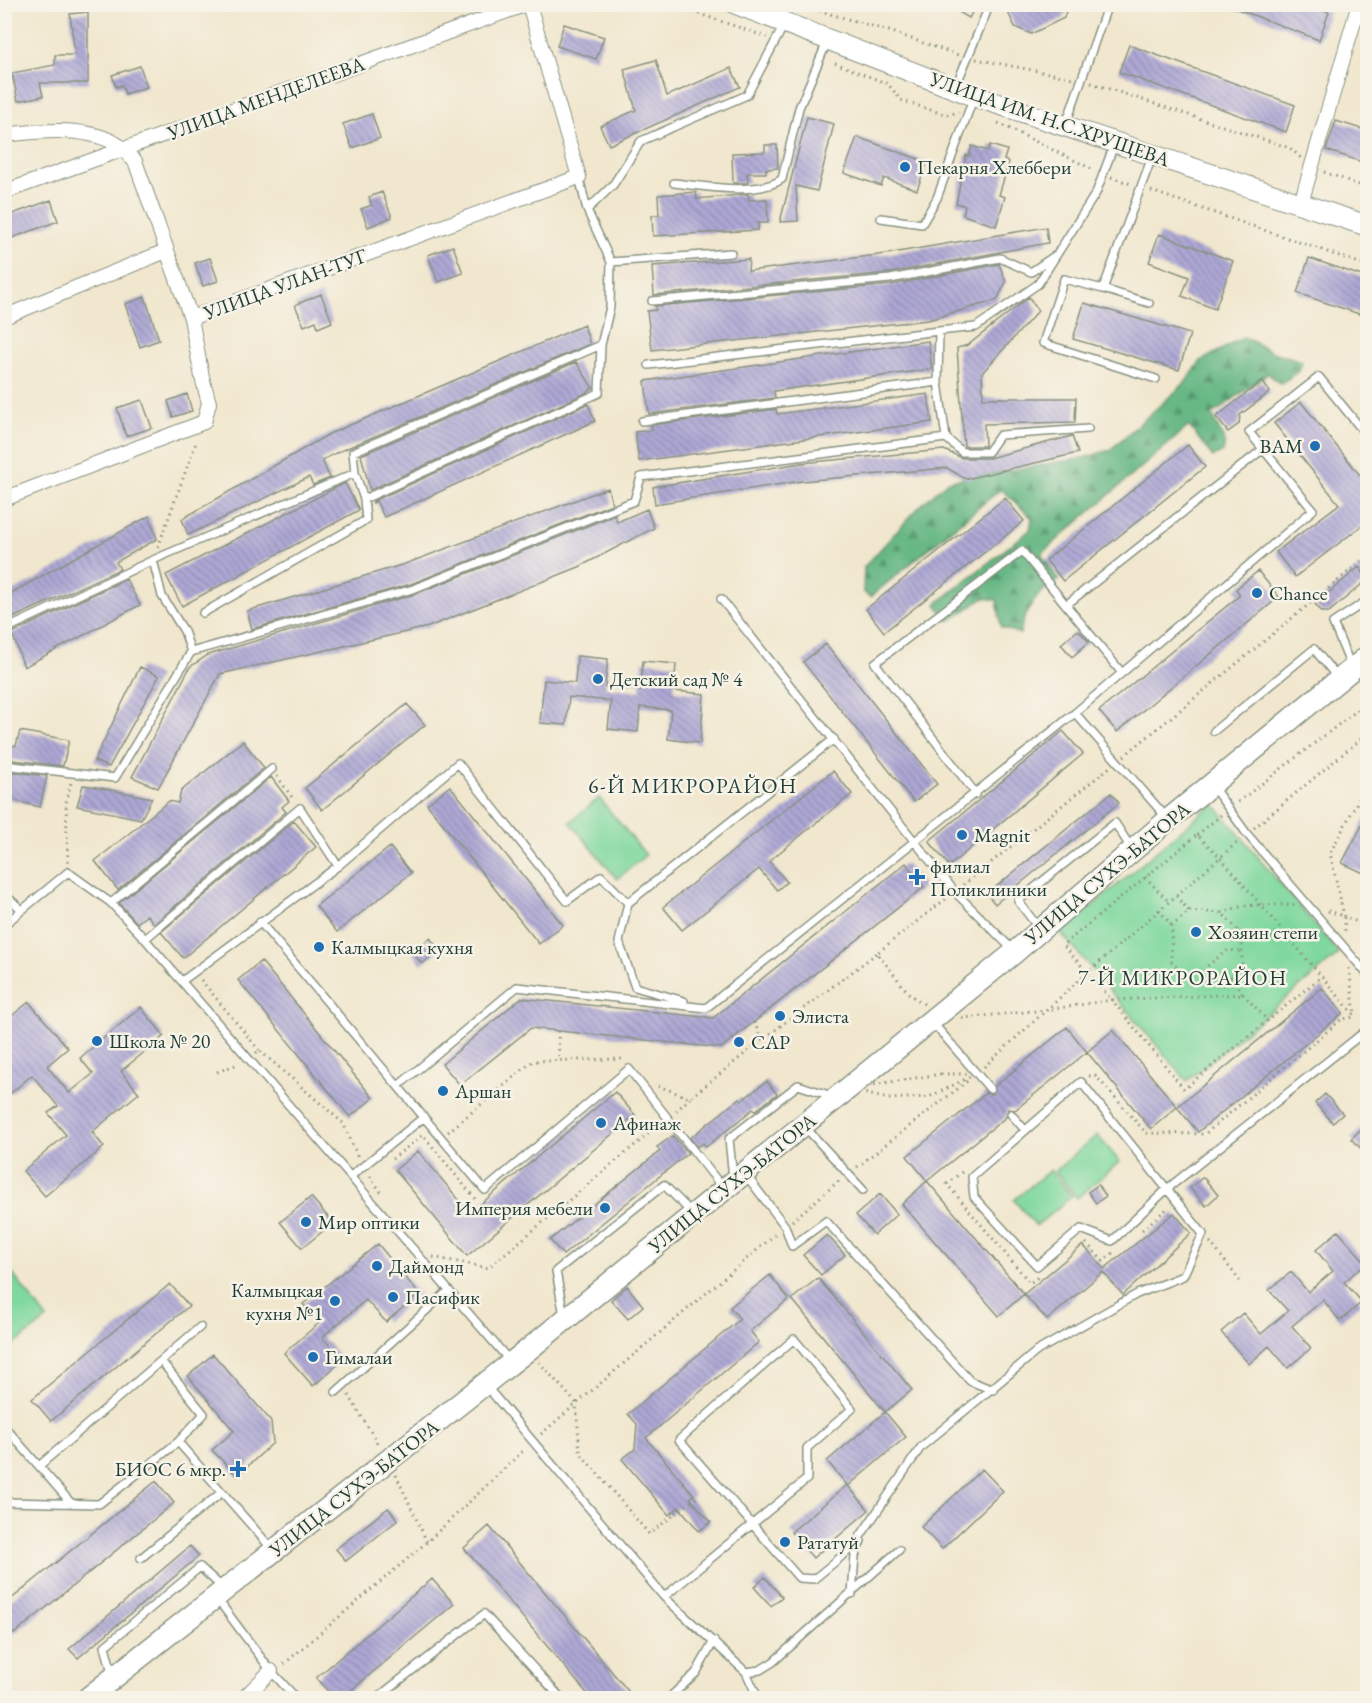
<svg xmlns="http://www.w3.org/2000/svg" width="1372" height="1703" viewBox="0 0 1372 1703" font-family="'EB Garamond',serif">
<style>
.green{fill:#7fd89e;stroke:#4f8a69;stroke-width:1.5}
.forest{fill:url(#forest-firs);stroke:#437a5c;stroke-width:1.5}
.building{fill:url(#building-back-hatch)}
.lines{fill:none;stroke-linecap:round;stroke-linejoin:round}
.service-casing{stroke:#889281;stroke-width:10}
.minor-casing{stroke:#889281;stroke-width:16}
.secondary-casing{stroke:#889281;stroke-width:22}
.primary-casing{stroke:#889281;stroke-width:24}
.path{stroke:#889281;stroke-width:3;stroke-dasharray:1.5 4.5;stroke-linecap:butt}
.service{stroke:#fff;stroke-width:7}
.minor{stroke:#fff;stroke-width:14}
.secondary{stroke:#fff;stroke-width:20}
.primary{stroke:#fff;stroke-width:21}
.poi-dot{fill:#1f6fb2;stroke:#f7f3e8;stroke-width:2}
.labels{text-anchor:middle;stroke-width:5;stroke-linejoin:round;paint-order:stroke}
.street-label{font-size:20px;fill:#1f3d34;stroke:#f7f3e8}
.poi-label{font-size:20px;fill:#1f3d34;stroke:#f7f3e8;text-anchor:start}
.neighbourhood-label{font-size:21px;letter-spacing:1.5px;fill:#1f3d34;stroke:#f7f3e8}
</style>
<defs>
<pattern id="forest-firs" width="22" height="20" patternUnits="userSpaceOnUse" patternTransform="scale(1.5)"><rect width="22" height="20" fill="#67b885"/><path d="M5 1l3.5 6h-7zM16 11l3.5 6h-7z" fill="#54976e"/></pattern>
<pattern id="building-back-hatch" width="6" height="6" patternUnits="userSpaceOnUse" patternTransform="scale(1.5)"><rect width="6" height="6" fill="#aea8d5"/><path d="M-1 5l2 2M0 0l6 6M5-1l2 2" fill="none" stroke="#8d8aae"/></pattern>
</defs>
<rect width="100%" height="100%" fill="#f7f3e8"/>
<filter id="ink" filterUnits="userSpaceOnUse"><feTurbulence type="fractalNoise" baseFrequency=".0167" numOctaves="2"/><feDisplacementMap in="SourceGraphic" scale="12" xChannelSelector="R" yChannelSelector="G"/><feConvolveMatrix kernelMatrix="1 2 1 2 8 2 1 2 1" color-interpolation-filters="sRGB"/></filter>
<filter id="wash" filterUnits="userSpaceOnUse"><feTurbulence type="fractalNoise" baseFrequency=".008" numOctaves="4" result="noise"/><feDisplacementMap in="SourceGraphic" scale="24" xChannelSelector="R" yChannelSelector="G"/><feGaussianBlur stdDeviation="1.35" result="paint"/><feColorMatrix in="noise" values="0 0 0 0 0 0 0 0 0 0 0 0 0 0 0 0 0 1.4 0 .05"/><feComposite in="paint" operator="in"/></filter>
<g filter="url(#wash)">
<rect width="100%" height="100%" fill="#f1e7ce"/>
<path class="green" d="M599,798L646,855L617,879L570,822Z
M1213,803L1339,954L1187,1081L1061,933Z
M1097,1135L1120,1162L1077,1198L1055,1171Z
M1050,1170L1072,1196L1036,1226L1014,1200Z
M5,1264L47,1319L5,1352Z"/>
<path class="forest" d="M1244,337L1272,352L1302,361L1300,370L1280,384L1268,373L1212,415L1225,442L1223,452L1213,457L1189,426L1041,554L1058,580C1039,590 1023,612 1020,634L1001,627L997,600L984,598L949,621L936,604L1030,530L1032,518L1001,489L870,597L863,592L864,567L920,506L948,481L1083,458L1110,450L1185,383L1201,361Z"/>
<g id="blocks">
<path class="building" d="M945,4H977L969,18Z
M1004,4H1068L1064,18L1031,34L1015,27Z
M1224,4H1308L1329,12L1319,40Z
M88,12V83H40L43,96L18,101L12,73L55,65V55H75L70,14Z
M564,24L604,37L596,59L557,46Z
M1129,45L1295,105L1286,132L1119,72Z
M656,60L667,96L731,68L740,87L609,145L600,126L636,110L624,69Z
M140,66L147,87L125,94L122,85L116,87L112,75Z
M372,114L380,138L352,148L343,124Z
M807,117L834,124L825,160L817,191L796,186L798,221L780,222Z
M1336,121L1368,131V164L1326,150Z
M857,137L927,162L917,190L884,178L881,186L844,173Z
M765,145H777L778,168L766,169V173H747L748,183H733L732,153L765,152Z
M990,145L1007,150L1004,160L1009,162L999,195L1005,197L996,226L963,215L965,206L956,203L966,155L969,156L972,146L988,151Z
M382,192L392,217L368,227L361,209L372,205L369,197Z
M696,192L697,199L748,194L749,200L767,199L768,223H758V230L653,236L652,215H659L658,195Z
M51,200L58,221L4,241V217Z
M1046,227L1048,243L889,273L654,295L652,266L749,259L748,271L886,254Z
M1159,234L1233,261L1215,309L1182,296L1189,277L1149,262Z
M453,246L463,273L438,282L428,255Z
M210,258L218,281L203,286L195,263Z
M1309,258L1368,278V317L1297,293Z
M999,264L1006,282L997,300L928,320L652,350L647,311L656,310L655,306L891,285Z
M321,294L332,322L318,328L316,321L304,326L295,305Z
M145,297L159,340L140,347L125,304Z
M1029,297L1038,311L982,373L983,398H1076L1075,422L984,424L985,446H964L957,348L968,345Z
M1084,303L1190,334L1179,370L1073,339Z
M584,325L590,344L338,452L322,460L330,478L313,485L309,477L188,535L182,519L329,434Z
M928,341L932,369L774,391L775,398L649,414L645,381Z
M576,362L593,388L584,394L370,490L361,455Z
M1262,381L1270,392L1240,415L1239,424L1228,432L1216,417Z
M187,394L192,411L173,417L168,401Z
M928,394L932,422L639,461L635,432L652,430L651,425L776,409L777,414Z
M142,400L152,428L126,436L117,408Z
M1301,402L1368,485V521L1295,577L1276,552L1339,504L1274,423Z
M588,404L595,421L384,517L376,501L373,503V501Z
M1072,436L1078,453L966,479L947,468L802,481L655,504L653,487L801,463L944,450L962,458H989Z
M1188,445L1205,467L1063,581L1046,560Z
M345,483L359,510L182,606L166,575Z
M608,488L612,504L411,584L252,629L247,611L405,564Z
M1005,498L1024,521L884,632L866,609Z
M647,509L654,528L579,567L428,627L220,674L158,788L132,777L190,667L208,655L415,594L615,515L617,522Z
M149,516L157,539L116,562L120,569L4,622V597Z
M1359,567L1368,579L1329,612H1322L1315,604Z
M1258,571L1279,597L1117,732L1099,711L1240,595L1236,589Z
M126,579L140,605L24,667L12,633Z
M1078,630L1089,642L1072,657L1061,644Z
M826,644L937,784L914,802L803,662Z
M577,656L608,659L605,687L640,691L643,661L676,664L674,691L704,694L700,743L668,739L671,710L640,707L638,732L608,729L611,701L569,697L566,725L540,723L544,680L575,683Z
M140,667L159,676L109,767L94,761Z
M407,704L425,725L322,810L305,788Z
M20,731L69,740L63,766L4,759V744L16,746Z
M1063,731L1083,754L949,866L929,841Z
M243,741L264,768L118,890L95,861L169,801L178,803L181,791Z
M4,771L47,776L40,807L4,798Z
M833,771L852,794L769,861L787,882L777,890L759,869L682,930L663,907Z
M271,777L289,801L282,807L286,812L154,924L147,915L137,923L119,903Z
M83,785L90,786L152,798L141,819L77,806Z
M450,786L563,925L539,944L427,804Z
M1111,793L1119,803L995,904L987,894Z
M1368,814V875L1342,863Z
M294,821L316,847L183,958L161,932Z
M390,847L411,873L337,932L316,906Z
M906,863L924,887L721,1048L531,1028L460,1085L442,1064L521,998L713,1018Z
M430,938L439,950L422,964L412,952Z
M261,961L373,1098L350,1117L238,980Z
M1322,988L1343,1013L1198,1132L1177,1107Z
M29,1002L68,1048L47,1066L69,1093L93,1074L80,1058L141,1007L164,1036L121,1071L139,1093L92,1132L104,1147L45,1196L23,1171L66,1135L48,1113L58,1106L32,1075L11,1093L4,1084V1022Z
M1067,1027L1087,1052L1015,1110L1008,1109L1006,1117L927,1181L907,1156L986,1093L993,1094L995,1086Z
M1113,1030L1177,1107L1151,1129L1087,1052Z
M767,1081L777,1094L755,1111L753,1109L706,1147L703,1143L697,1147L690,1138L740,1098L742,1100Z
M615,1092L635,1115L467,1256L395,1170L418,1151L470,1213Z
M1325,1094L1343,1114L1333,1123L1315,1103Z
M1368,1122V1155L1351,1139Z
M673,1136L688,1153L563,1255L550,1240L660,1151L657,1147Z
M1203,1177L1218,1195L1206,1206L1190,1188Z
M927,1181L1024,1294L999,1316L902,1204Z
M1098,1185L1106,1196L1096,1203L1088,1192Z
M880,1194L897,1214L874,1235L856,1215Z
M311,1197L333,1223L302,1248L280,1222Z
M1174,1213L1191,1233L1123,1295L1103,1272L1047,1320L1024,1294L1083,1245L1104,1269Z
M1338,1231L1366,1263L1344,1282L1362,1302L1340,1321L1323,1300L1292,1326L1311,1348L1288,1368L1269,1346L1249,1364L1221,1332L1243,1313L1261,1334L1288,1311L1269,1290L1291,1272L1308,1292L1333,1271L1316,1250Z
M827,1235L845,1255L821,1275L803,1255Z
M378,1244L419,1294L386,1322L366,1300L322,1337L343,1360L313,1386L284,1353L319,1323L303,1304Z
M770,1275L789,1299L750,1331L759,1342L646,1438L694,1495L690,1498L711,1522L699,1531L679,1507L669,1515L622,1459L635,1449L637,1424L628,1414L740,1319L730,1307Z
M818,1278L912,1390L885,1412L792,1299Z
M170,1284L189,1306L51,1421L32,1399Z
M627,1286L643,1306L628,1319L611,1300Z
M213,1354L271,1421L273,1443L237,1476L212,1450L234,1431L188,1376Z
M885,1412L906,1437L848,1486L869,1510L813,1558L791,1532L847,1485L827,1461Z
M982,1469L1003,1491L942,1549L921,1527Z
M156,1481L174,1503L14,1634L4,1622V1605Z
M388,1508L398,1520L346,1561L336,1549Z
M489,1526L634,1698H591L464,1548Z
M190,1546L199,1556L78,1658L69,1649Z
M765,1577L782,1597L771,1606L754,1587Z
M432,1579L454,1604L342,1698H334L316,1678Z"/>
</g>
</g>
<g filter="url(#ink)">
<use href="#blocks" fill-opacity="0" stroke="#889281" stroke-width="1.5"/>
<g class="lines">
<g class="service-casing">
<path id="service" d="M955,88L990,4
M1066,124L1108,4
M674,183C702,186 759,196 782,179L799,108L827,42
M587,210L613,185L641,141L747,95L784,25
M881,218L922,224L937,198L973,99
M611,262L731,253
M1103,289L1064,279L1043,343L1156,379
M652,301L890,279L1000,258L1031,272L1056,255
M1149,303L1103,289L1152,157
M649,365L939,331
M938,382L939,331L976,327L1038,284L1096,193L1114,145
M946,438L962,452H988L1000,435L1088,429
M364,499L599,393L601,345
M721,599L955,892L1013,950
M1066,605L1122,673
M203,613L366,520L364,499L355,473
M8,628L153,560L355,473L353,452L601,345L610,307L611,262L587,210L579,177
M191,652L413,589L634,501L641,477L946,438L938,382L642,421
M1351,666L1333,623L1368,600
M1075,713L1166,817
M1214,731L1314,649L1337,677
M4,765L115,778L191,652L184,631L162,596L153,560
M1213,787L1247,834L1368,975
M976,794L875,663L1022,551L1066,605L1263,449
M4,894L22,910
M111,903L272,769
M628,903L834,739
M260,922L485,1190L629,1069L723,1188
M4,925L68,872L111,903L145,939L509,1360
M1038,927L1018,901L1115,823L1131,848
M145,939L300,808L338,866
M182,981L338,866L458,763L567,901L601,876L628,903L619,942L635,987L684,1001
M933,1023L990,1089
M398,1086L517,987L706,1008L1075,713L1313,510L1249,432L1319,377L1368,437
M1011,1114L1025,1130
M805,1127L863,1190
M746,1175L785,1226L792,1246L826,1221L970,1381L993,1390
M351,1176L424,1117
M733,1178L729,1139L798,1085L832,1096
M564,1316L556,1271L664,1185L692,1213
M161,1361L204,1414L178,1442
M487,1387L664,1597L807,1479V1448L852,1409L794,1339L679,1440L799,1578L814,1579L853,1547L921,1447L1037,1351L1137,1294L1183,1276L1203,1234L1081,1082L972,1177L974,1197L1037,1266L1081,1229L1112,1241L1167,1189L1368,1029
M336,1392L448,1291
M4,1426L71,1503
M39,1466L200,1327
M4,1502L99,1504L178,1442L273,1550
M141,1558L222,1492
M852,1594L855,1556L861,1541
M664,1597L746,1672L758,1698
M218,1600L271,1671L296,1698
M746,1672L760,1670L773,1662L899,1550
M112,1673L105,1646L200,1567L224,1589
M377,1698L484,1614L561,1698
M669,1698L696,1673L714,1641"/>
</g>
<g class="minor-casing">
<path id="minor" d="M4,135C38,131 82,126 113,142C121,145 128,156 135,161L191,318L202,377L209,403L204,422L4,499
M4,192L527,4
M1301,203L1359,4
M4,317L166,251
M191,318L579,177L529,4
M244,1698L271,1671"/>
</g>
<g class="secondary-casing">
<path id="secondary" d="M736,4L974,96L1368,226"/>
</g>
<g class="primary-casing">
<path id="primary" d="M88,1698L529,1349L1015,952L1168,820L1368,656"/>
</g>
<path class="path" d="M670,4L767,37
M796,4L889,31L958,55
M976,59L1073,78
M835,63L888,84L901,100L946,115L959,112
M1091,83L1290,148L1301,158
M998,123L1094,170
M1324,172L1368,188
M1111,177L1131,184
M1151,191L1368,266
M158,547L197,440
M1124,756L1368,556
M277,776L294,800
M1368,782L1330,853L1344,916L1368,927
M1238,802L1368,702
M1254,828L1368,733
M1197,835L1221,815
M68,862L66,803L71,782
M1145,877L1169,902
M963,885L1110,767
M1176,896L1189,911
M1159,910L1172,926
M1328,911L1344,916L1345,932
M1222,913C1245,902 1271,905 1295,905
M1242,935L1250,933L1290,940
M1349,968L1355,1015
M1230,977L1242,966V935L1222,913L1189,911L1172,926L1171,961L1190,981L1221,986L1230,977L1243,994L1112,1000L1063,945L1197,835L1220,857L1356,1017
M201,980L259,1050
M1204,983L1206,967L1228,950L1242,952
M1243,994L1268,1021
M924,1004L910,995L877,953L948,897
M962,1018L1046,1010L1112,1000L1184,1089L1321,977
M754,1022L762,1040L877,953
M558,1031L559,1060
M256,1053L259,1050L343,1123L358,1157
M984,1067L1087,973L1240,840
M217,1072L238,1064
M941,1074H976L929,1097L888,1099L847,1089Z
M1089,1076L1095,1075L1146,1133L1205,1134L1342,1019L1356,1017
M658,1086L690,1098L762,1040
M676,1111L690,1098
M448,1132L533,1061L625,1059
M392,1159L423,1135L476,1200
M857,1167L970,1079
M962,1172L947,1184L1030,1283L1038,1277
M370,1176L383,1195
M792,1221L840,1180
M1142,1230L1169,1207
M1210,1242L1240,1281
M1086,1243L1103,1261L1113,1253
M433,1257L488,1268L659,1125
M539,1362L576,1403L580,1453L649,1534L696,1498
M349,1395L379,1446
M541,1434L778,1232
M396,1475L427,1542
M284,1664L427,1542L525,1449"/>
<use href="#service" class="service"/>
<use href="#minor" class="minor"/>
<use href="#secondary" class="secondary"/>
<use href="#primary" class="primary"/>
</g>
</g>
<g class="poi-dot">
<circle cx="905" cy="167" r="6"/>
<circle cx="1315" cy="446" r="6"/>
<circle cx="1257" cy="593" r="6"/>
<circle cx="598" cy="679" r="6"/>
<circle cx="962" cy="835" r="6"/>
<path d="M914 868h6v6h6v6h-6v6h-6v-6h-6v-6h6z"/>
<circle cx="1196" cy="932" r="6"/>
<circle cx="319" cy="947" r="6"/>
<circle cx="780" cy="1016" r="6"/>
<circle cx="97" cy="1041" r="6"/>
<circle cx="739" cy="1042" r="6"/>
<circle cx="443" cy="1091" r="6"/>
<circle cx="601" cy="1123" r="6"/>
<circle cx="605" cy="1208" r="6"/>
<circle cx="306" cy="1222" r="6"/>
<circle cx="377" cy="1266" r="6"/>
<circle cx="393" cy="1297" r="6"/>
<circle cx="335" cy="1301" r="6"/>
<circle cx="313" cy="1357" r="6"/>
<path d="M235 1460h6v6h6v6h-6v6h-6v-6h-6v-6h6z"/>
<circle cx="785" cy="1542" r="6"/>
</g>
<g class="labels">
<g class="street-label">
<text transform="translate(266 98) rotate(-20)" y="7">УЛИЦА МЕНДЕЛЕЕВА</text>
<text transform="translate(1050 119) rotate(19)" y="7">УЛИЦА ИМ. Н.С.ХРУЩЕВА</text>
<text transform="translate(285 284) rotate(-20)" y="7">УЛИЦА УЛАН-ТУГ</text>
<text transform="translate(1107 873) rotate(-40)" y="7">УЛИЦА СУХЭ-БАТОРА</text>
<text transform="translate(732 1183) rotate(-39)" y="7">УЛИЦА СУХЭ-БАТОРА</text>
<text transform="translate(354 1488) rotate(-38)" y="7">УЛИЦА СУХЭ-БАТОРА</text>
</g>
<g class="poi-label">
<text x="917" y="174">Пекарня Хлеббери</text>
<text x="1303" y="453" text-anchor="end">ВАМ</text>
<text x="1269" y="600">Chance</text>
<text x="610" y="686">Детский сад № 4</text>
<text x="974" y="842">Magnit</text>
<text x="930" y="873">филиал<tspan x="930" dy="23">Поликлиники</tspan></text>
<text x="1208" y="939">Хозяин степи</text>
<text x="331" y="954">Калмыцкая кухня</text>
<text x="792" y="1023">Элиста</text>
<text x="109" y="1048">Школа № 20</text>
<text x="751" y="1049">САР</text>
<text x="455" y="1098">Аршан</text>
<text x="613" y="1130">Афинаж</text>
<text x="593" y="1215" text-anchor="end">Империя мебели</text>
<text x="318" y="1229">Мир оптики</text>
<text x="389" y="1273">Даймонд</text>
<text x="323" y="1297" text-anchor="end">Калмыцкая<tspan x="323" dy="23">кухня №1</tspan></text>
<text x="405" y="1304">Пасифик</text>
<text x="325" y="1364">Гималаи</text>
<text x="226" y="1476" text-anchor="end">БИОС 6 мкр.</text>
<text x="797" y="1549">Рататуй</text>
</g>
<g class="neighbourhood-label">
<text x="693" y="793">6-Й МИКРОРАЙОН</text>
<text x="1183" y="985">7-Й МИКРОРАЙОН</text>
</g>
</g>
<rect width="1372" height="1703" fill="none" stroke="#f7f3e8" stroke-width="24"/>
</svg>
